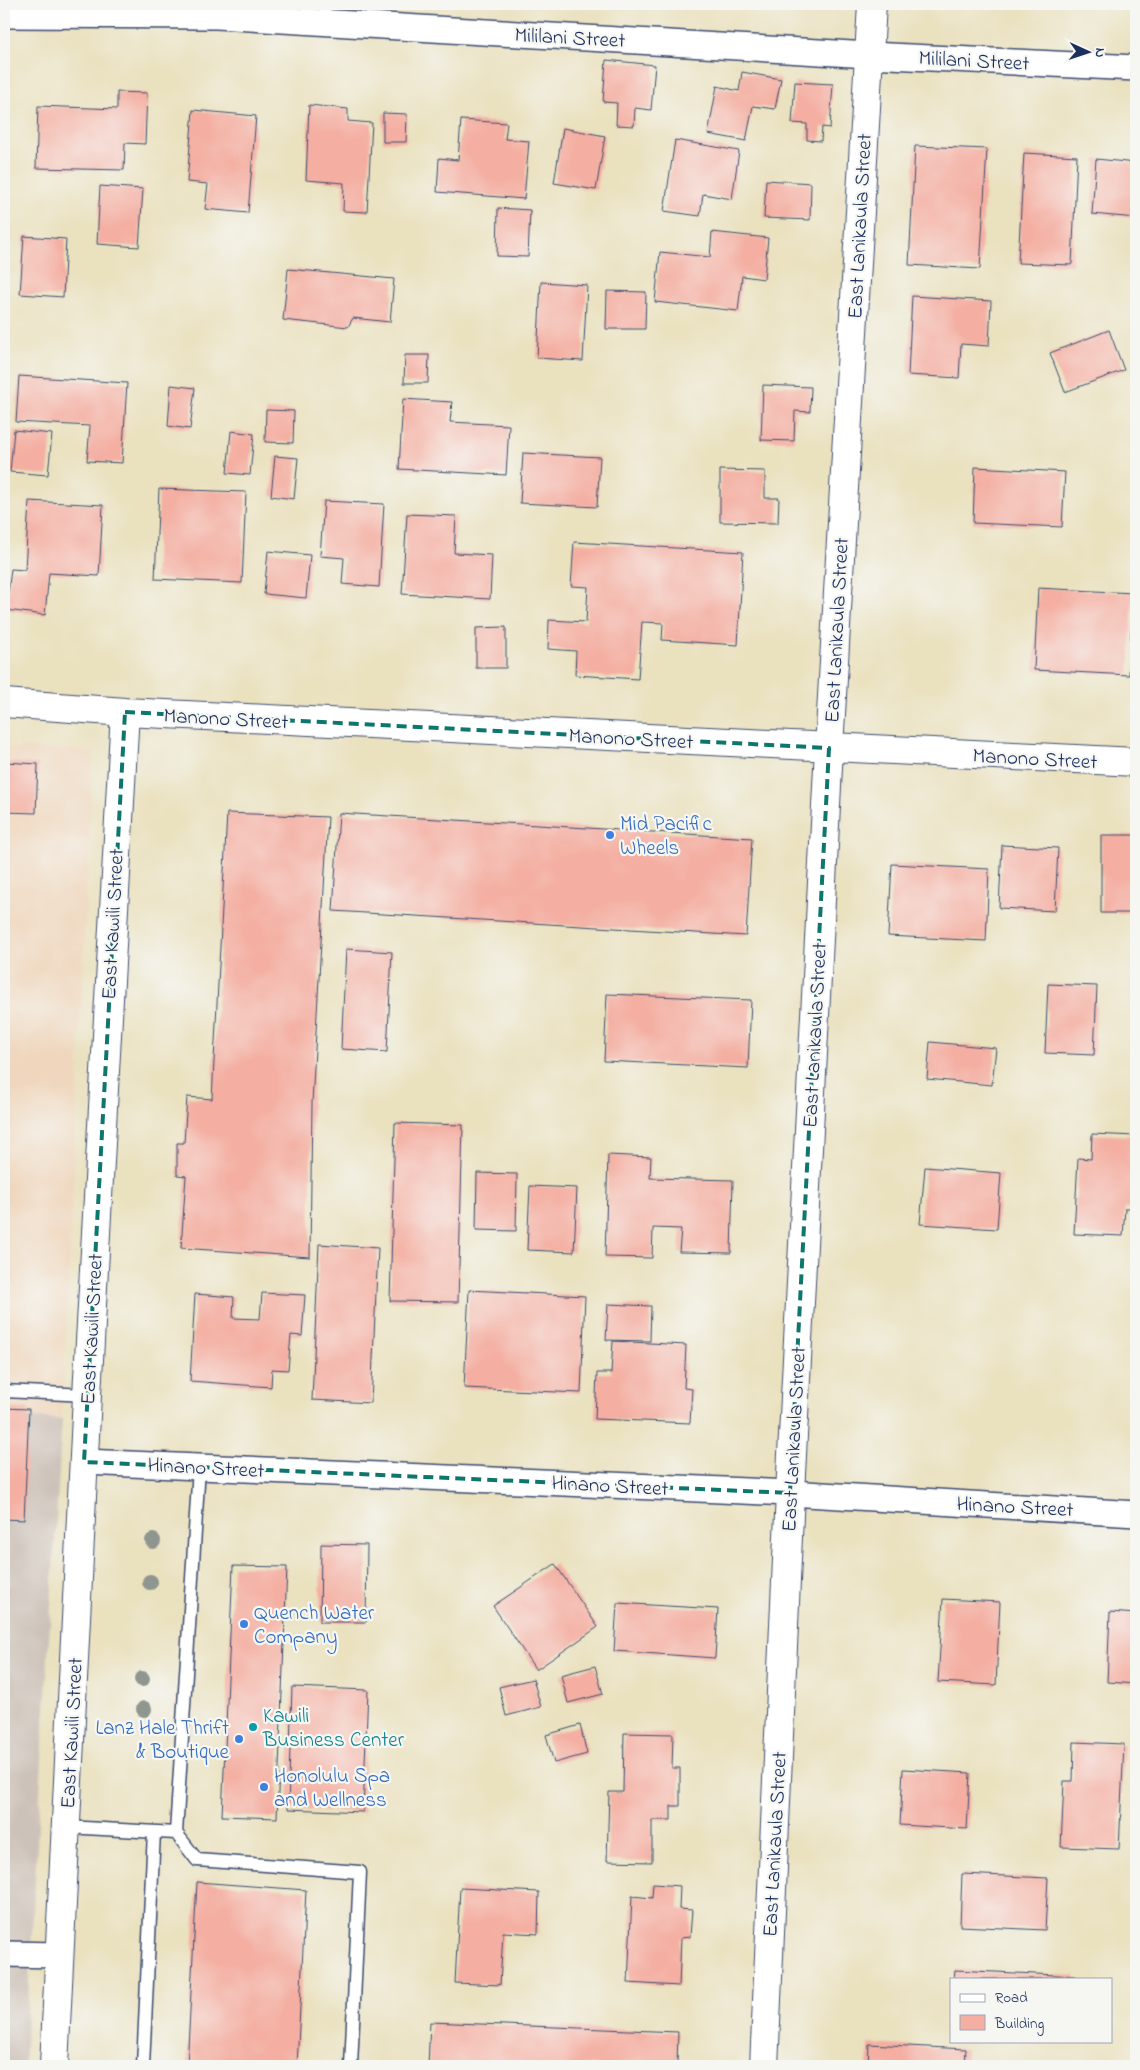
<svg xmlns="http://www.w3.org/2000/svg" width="1140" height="2070" viewBox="0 0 1140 2070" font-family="'Indie Flower',sans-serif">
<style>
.built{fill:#efd6bc}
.industrial{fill:#cdc2b9}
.building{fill:#f4afa2}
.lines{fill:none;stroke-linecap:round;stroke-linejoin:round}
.service-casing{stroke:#3a4a6d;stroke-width:15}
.minor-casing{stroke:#3a4a6d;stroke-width:28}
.tertiary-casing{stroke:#3a4a6d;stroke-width:30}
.service{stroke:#fff;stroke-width:12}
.minor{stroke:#fff;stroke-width:25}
.tertiary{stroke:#fff;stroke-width:28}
.tree{fill:#8e968f}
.marked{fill:none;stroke:#0f766e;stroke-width:4;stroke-dasharray:10 6;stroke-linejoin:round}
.shop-dot{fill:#3f7fe0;stroke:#f6f6f2;stroke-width:2}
.culture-dot{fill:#0f9aa8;stroke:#f6f6f2;stroke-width:2}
.labels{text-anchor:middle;stroke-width:4.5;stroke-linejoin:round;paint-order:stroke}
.street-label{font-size:21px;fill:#1b2f5e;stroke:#f6f6f2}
.shop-label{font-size:21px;fill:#366cbe;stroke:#f6f6f2;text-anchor:start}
.culture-label{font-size:21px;fill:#0d838f;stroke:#f6f6f2;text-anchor:start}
</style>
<rect width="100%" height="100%" fill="#f6f6f2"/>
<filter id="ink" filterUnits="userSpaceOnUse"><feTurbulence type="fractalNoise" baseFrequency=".02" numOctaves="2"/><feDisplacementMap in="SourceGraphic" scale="10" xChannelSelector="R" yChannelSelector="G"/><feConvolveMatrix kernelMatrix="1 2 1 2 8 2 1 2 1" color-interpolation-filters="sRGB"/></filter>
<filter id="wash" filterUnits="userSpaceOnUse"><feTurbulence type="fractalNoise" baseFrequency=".0096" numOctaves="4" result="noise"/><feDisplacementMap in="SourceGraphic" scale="20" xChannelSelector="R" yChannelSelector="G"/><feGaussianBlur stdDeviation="1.12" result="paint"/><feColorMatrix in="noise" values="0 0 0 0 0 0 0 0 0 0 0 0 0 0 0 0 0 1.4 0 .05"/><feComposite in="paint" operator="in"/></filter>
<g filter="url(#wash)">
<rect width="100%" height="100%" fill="#eae1bf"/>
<path class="built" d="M4,747L93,751L62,1419L4,1417Z"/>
<path class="industrial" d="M4,1417L62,1419L24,2066H4Z"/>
<g id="blocks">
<path class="building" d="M606,60L655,65L651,110L635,108L634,126L616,125L617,103L603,102Z
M742,72L781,79L775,109L753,106L746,141L708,134L717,86L739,91Z
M795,82L833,84L830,128L822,127L821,141L807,140V124L792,123Z
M117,92L147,93L145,144L125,143L124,170L36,168L38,106L117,109Z
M309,105L348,109V121L372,123L367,212L343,211L344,183L306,180Z
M193,110L256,116L248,213L205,209L208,184L187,182Z
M383,113L407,114L406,142H383Z
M461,120L507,123L505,139L529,141L524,199L437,192L439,158L458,160Z
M563,128L605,136L596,190L554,183Z
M675,140L739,151L732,199L703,194L700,216L664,211Z
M915,146L987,149L980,269L909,265Z
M1024,153L1077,156L1072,265L1018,263Z
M1096,159L1136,163V218L1092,214Z
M766,180L811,183L810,220L764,218Z
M100,186L143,189L139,247L97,244Z
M498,208L530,210L528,257L497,256Z
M712,232L768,238L764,279L742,276L738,311L655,302L660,252L710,257Z
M24,236L66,239L63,297L20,294Z
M288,269L394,279L390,322L353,318L348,327L283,320Z
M541,282L587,285L583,361L537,358Z
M4,286L8,311H4Z
M607,291L646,292L645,329H606Z
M912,296L991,301L989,346L961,344L959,378L908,375Z
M1109,330L1124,370L1065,392L1050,353Z
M405,355H429L428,383H404Z
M19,376L127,383L122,463L87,461L90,426L16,422Z
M171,385L195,388L190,429L168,426Z
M763,385L811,387L810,412L795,411L794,441L761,440Z
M403,399L452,402L450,422L509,425L506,475L399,469Z
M266,410L294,411L293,443L265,442Z
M14,430L52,434L48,475L10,472Z
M231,431L254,434L250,475L227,473Z
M523,453L600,457L597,507L520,503Z
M275,456L298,458L294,499L271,496Z
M975,467L1065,472L1062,527L973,523Z
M720,470L765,471V498H779L778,523L720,522Z
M159,489L246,492L242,583L155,579Z
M29,501L103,505L99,576L49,573L45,615L6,610L11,569L25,570Z
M324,501L384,504L379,587L342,584L344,558L320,556Z
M407,514L456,516L454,553L492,555L490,599L402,594Z
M574,542L743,552L738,645L662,640L663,623L642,622L638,679L575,675L576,651L548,649L549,620L586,622L588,587L571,586Z
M268,551L310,555L306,598L264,594Z
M1038,588L1133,593L1129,675L1034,670Z
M506,627V668H476V628Z
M4,762L38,764L36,813L4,812Z
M227,813L328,817L312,1103L310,1257L181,1248L186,1176L177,1175V1143H184L187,1097L212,1099Z
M339,813L752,838L746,936L333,911Z
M1101,835H1136V913H1101Z
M1002,845L1058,848L1055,911L999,908Z
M892,864L989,869L986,941L888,936Z
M346,949L392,952L387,1052L341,1049Z
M1048,984L1097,986L1094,1055L1045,1053Z
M607,994L751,1000L748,1068L604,1061Z
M930,1042L996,1048L992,1085L927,1079Z
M395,1123L463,1125L458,1302L390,1301Z
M1092,1134L1136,1136V1208H1125L1123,1236L1074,1234L1078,1158L1091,1159Z
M608,1155L651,1157L650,1178L733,1180L731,1253L679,1252L681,1229L653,1228L652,1258L605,1257Z
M925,1167L1001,1173L997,1229L920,1224Z
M477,1173L517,1174L516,1231L476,1230Z
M530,1186L577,1188L574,1252L527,1250Z
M319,1244L378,1248L371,1403L312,1400Z
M469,1290L585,1296L581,1393L464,1388Z
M262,1293L305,1295L302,1336L291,1335L288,1370L272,1369L271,1387L190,1381L195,1294L234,1297L233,1318L260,1319Z
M608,1304L651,1306L650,1341L606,1340Z
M613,1341L686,1345L684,1388L692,1389L690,1423L595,1419L597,1373H611Z
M4,1408L29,1409L24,1520L4,1519Z
M321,1544L367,1545L366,1622H320Z
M555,1564L598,1627L536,1670L493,1606Z
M233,1566L287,1567L277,1818L222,1816Z
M4,1590H8L5,1637H4Z
M943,1599L1000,1602L996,1685L938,1682Z
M617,1603L718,1609L715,1658L614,1651Z
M1110,1612L1136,1614V1684L1107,1682Z
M595,1666L603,1694L568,1703L561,1675Z
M533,1679L541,1707L506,1716L499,1687Z
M292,1687L368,1690L363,1812L288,1809Z
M580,1725L587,1754L554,1763L546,1735Z
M624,1733L673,1734L672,1768H680V1806H671V1820H652V1862L607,1861L609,1792H623Z
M1074,1742L1124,1744L1119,1849L1061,1847L1064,1781H1073Z
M903,1769L970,1773L967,1829L900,1825Z
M962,1874L1048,1878L1045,1930L960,1926Z
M197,1882L306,1890L297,2066H187Z
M653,1884L680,1886L679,1909L692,1910L690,1937L681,1938L679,1986L628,1983L632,1896L652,1898Z
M460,1888L539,1892L538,1934L503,1932L500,1985L455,1983Z
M955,1970L1075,1976V1979H954Z
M430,2022L678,2032L677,2066H428Z
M869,2044L966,2049L965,2066H868Z"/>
</g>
</g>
<g filter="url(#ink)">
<use href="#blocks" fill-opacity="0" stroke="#3a4a6d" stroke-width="1"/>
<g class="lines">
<g class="service-casing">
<path id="service" d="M4,1391L87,1395
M66,1827L176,1833L197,1860L360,1872L351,2066
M176,1833L199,1467
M143,2066L154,1832"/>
</g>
<g class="minor-casing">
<path id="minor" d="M4,15L217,16L869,55L1136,68
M84,1462L790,1493L1136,1514
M4,1954L60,1955"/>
</g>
<g class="tertiary-casing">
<path id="tertiary" d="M4,703L125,712L1136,762
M54,2066L87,1395L125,712
M764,2066L790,1493L829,748L872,4"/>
</g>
<use href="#service" class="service"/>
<use href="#minor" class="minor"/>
<use href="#tertiary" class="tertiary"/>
</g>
<g class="tree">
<circle cx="153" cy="1541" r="8"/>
<circle cx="150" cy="1582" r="8"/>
<circle cx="142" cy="1679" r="8"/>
<circle cx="144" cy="1709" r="8"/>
</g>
</g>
<path class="marked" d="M125,712L829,748L790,1493L84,1462Z"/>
<g class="shop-dot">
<circle cx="610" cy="835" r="5"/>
<circle cx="244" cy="1624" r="5"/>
<circle cx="239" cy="1739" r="5"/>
<circle cx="264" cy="1787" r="5"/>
</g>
<circle class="culture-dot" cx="253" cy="1727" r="5"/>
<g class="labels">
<g class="street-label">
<text transform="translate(570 37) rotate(3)" y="7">Mililani Street</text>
<text transform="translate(974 60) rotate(3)" y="7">Mililani Street</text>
<text transform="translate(859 226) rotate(-87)" y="7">East Lanikaula Street</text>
<text transform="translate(836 630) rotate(-87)" y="7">East Lanikaula Street</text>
<text transform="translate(226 718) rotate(3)" y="7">Manono Street</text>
<text transform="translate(631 738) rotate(3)" y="7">Manono Street</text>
<text transform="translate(1035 758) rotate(3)" y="7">Manono Street</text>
<text transform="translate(112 924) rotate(-87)" y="7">East Kawili Street</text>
<text transform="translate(814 1035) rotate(-87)" y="7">East Lanikaula Street</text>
<text transform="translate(91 1329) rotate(-87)" y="7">East Kawili Street</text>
<text transform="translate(793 1439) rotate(-87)" y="7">East Lanikaula Street</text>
<text transform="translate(206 1467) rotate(3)" y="7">Hinano Street</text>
<text transform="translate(610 1485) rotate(3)" y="7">Hinano Street</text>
<text transform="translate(1015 1506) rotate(3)" y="7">Hinano Street</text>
<text transform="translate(71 1733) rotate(-87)" y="7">East Kawili Street</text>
<text transform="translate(774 1844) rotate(-87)" y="7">East Lanikaula Street</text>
</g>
<g class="shop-label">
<text x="620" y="830">Mid Pacific<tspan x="620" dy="24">Wheels</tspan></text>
<text x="254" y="1619">Quench Water<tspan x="254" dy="24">Company</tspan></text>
<text x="229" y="1734" text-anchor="end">Lanz Hale Thrift<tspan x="229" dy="24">&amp; Boutique</tspan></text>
<text x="274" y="1782">Honolulu Spa<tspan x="274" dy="24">and Wellness</tspan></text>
</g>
<g class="culture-label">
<text x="263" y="1722">Kawili<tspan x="263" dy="24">Business Center</tspan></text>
</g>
</g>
<rect width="1140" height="2070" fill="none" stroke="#f6f6f2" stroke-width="20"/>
<rect x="950" y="1978" width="162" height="65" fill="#f6f6f2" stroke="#9ea6b7"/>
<rect x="960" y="1994" width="25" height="8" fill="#ffffff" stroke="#9ea6b7"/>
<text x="995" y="2002" font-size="15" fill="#1b2f5e">Road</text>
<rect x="960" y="2015" width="25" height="15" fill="#f4afa2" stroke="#9ea6b7"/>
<text x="995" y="2028" font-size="15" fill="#1b2f5e">Building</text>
<g transform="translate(1088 52) rotate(93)" stroke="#f6f6f2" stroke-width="4" paint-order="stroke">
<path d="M0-4L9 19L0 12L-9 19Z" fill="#1b2f5e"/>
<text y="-8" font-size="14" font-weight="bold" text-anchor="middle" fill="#1b2f5e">N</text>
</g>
</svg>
